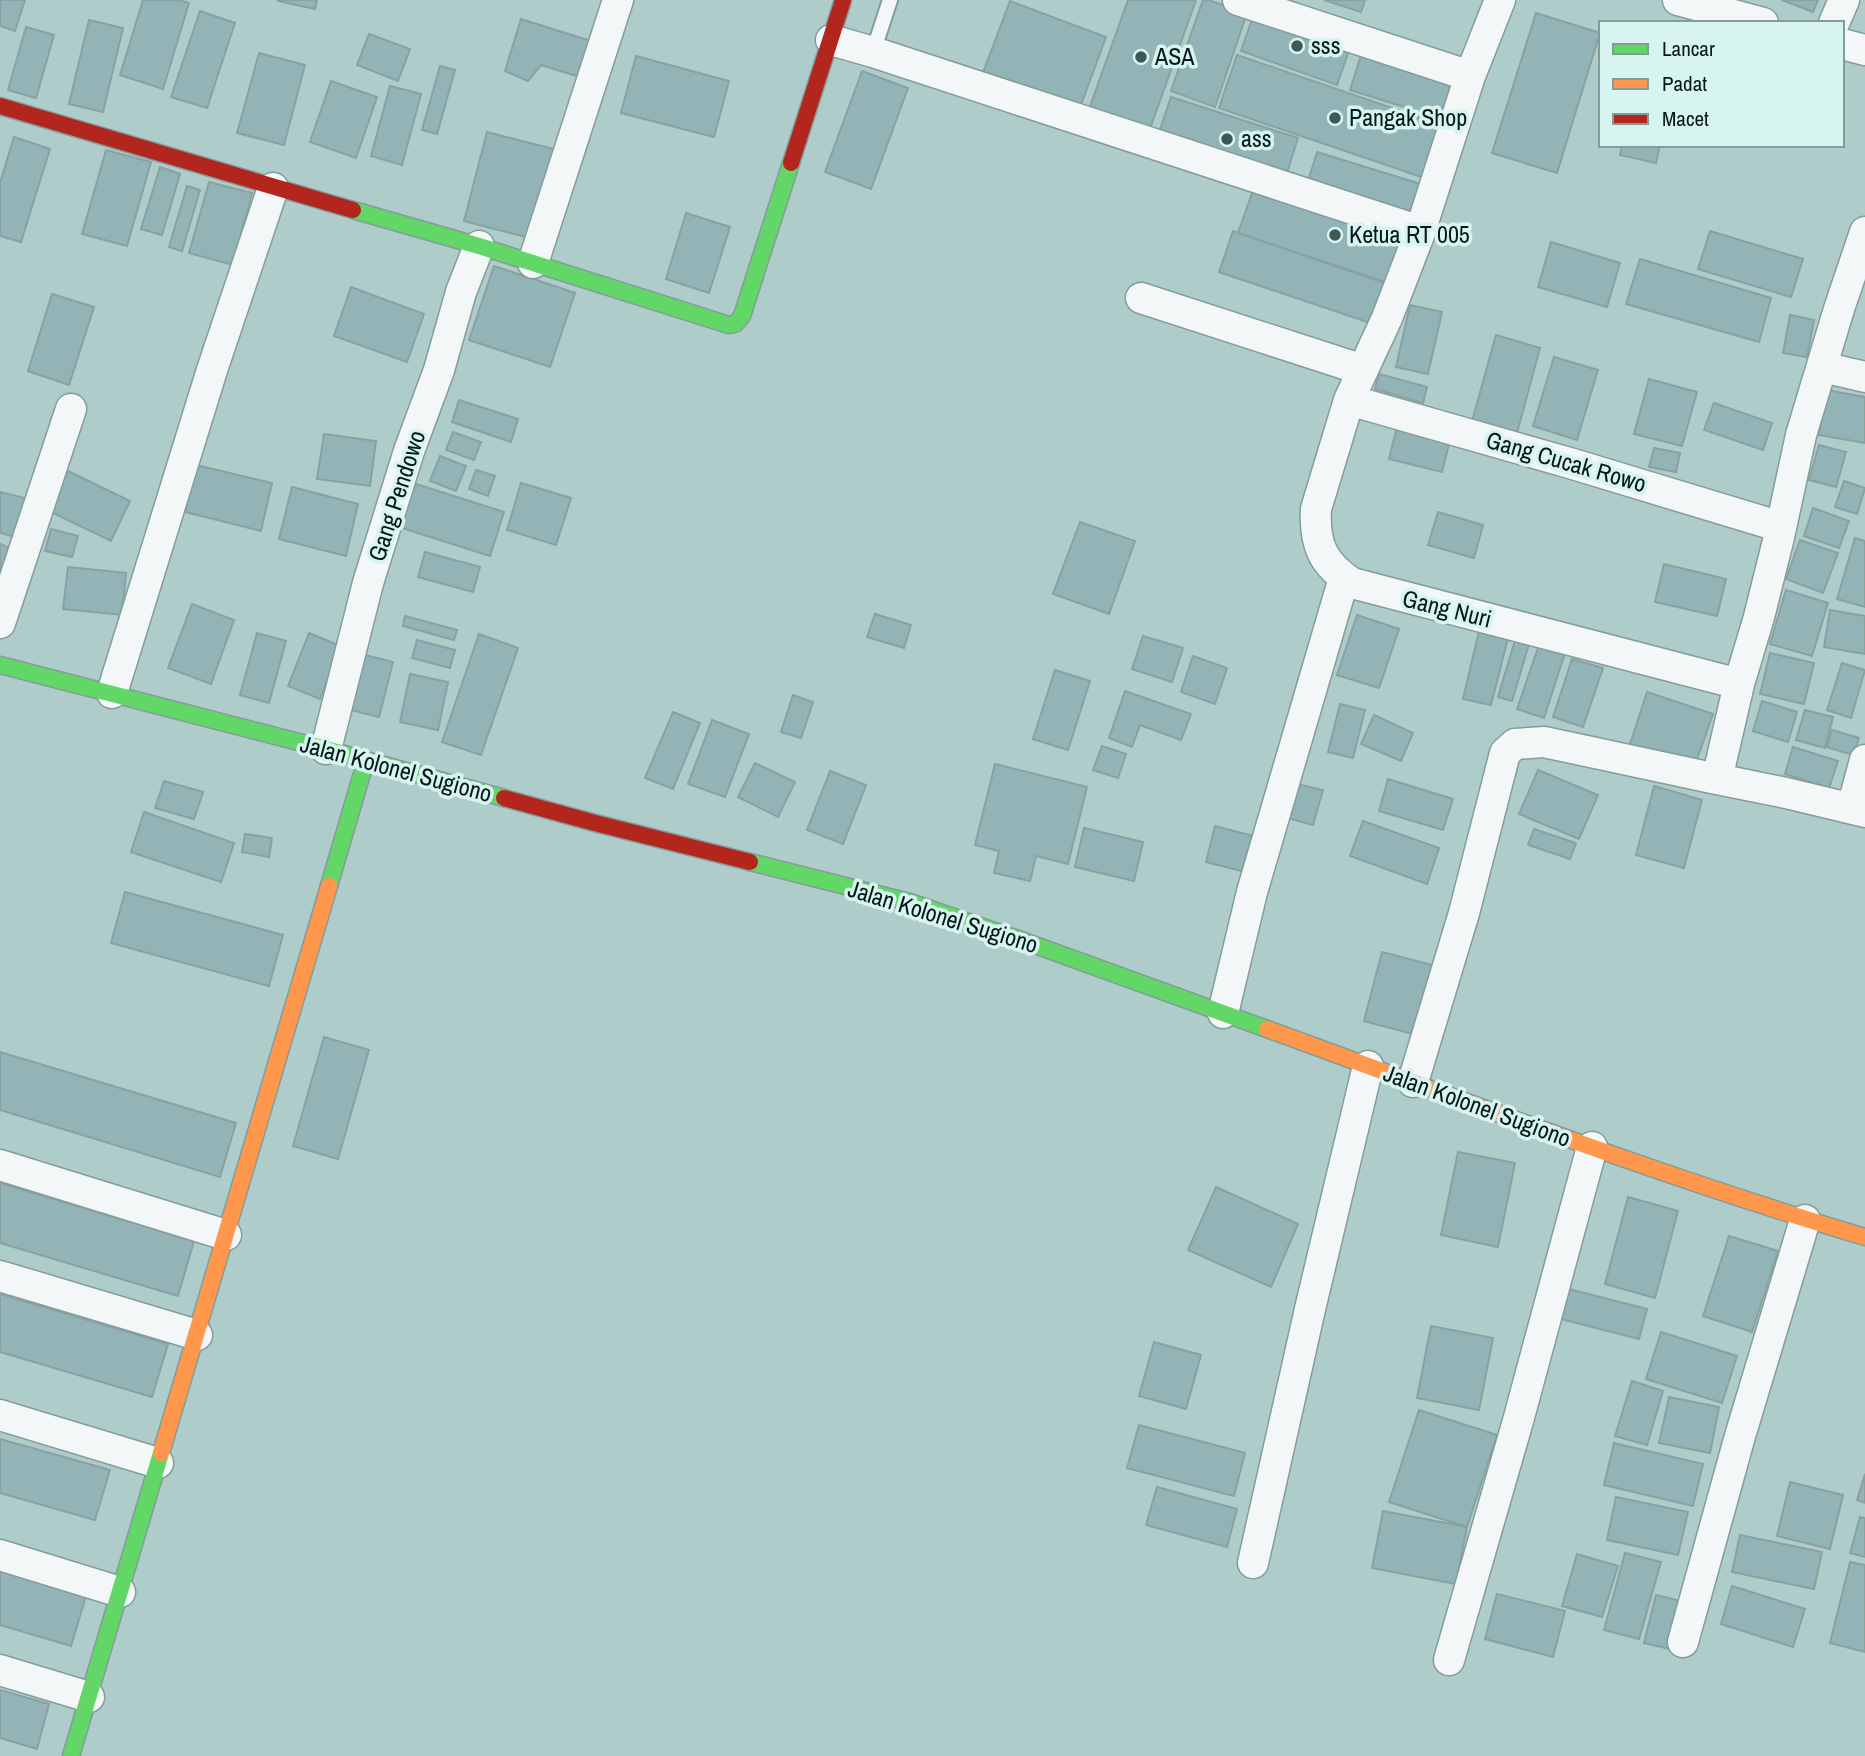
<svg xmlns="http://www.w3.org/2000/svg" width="1865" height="1756" viewBox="0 0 1865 1756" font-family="'Archivo Narrow',sans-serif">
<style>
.building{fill:#92b4b6;stroke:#89a1a1;stroke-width:2}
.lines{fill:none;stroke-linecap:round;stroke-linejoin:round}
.lane-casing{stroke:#849c9a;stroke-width:18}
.street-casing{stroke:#849c9a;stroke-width:33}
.fast-casing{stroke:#849c9a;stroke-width:19}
.slow-casing{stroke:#849c9a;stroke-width:19}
.jam-casing{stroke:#849c9a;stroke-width:19}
.lane{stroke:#f3f7f7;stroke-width:14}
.street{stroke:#f3f7f7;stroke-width:30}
.fast{stroke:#63d668;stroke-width:16}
.slow{stroke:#ff974d;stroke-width:16}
.jam{stroke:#b3261e;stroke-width:16}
.poi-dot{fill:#3f5856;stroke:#d8f4f1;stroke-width:2.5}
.labels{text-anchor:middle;stroke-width:7;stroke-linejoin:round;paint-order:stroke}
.poi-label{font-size:24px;fill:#041918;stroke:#d8f4f1;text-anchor:start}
.street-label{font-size:24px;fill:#041918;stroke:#d8f4f1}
</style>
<rect width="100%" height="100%" fill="#aeccca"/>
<path class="building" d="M0,0H25L15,31L0,26Z
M143,0H179L189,3L163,89L120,75Z
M278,0H317L315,9L278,1Z
M1128,0H1196L1147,137L1087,115Z
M1203,0H1208L1247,13L1215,107L1171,91Z
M1324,0H1365L1361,12Z
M1782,0H1818L1813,12Z
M1010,1L1106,37L1078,113L981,78Z
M1256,8L1352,42L1337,85L1241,51Z
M200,11L235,23L207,108L171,97Z
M1536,13L1600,33L1557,173L1492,153Z
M521,19L600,44L586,79L541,65L528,81L505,71Z
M89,20L123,28L103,112L69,104Z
M26,27L54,35L36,98L8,90Z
M369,34L410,49L398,81L357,65Z
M1363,49L1465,82L1453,122L1350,90Z
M259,53L305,65L284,145L237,133Z
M1237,55L1451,128L1433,181L1219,108Z
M636,56L729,81L714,137L621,113Z
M440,66L455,70L437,134L422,130Z
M862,71L908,88L871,189L825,172Z
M331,81L377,97L356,158L310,142Z
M390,86L421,94L402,165L371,156Z
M1171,97L1298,138L1284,182L1156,141Z
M487,132L557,150L533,239L464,221Z
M14,137L50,149L21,242L0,236V183Z
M1622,145H1660L1656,163L1620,155Z
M106,150L151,162L127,246L82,234Z
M1317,152L1427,186L1414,226L1305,191Z
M160,167L180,174L162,235L141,229Z
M209,182L252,193L233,265L189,253Z
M1256,182L1417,235L1397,286L1238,233Z
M187,186L200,190L182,251L169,247Z
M686,213L730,227L709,293L666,279Z
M1233,231L1393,286L1379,326L1219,272Z
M1710,231L1803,259L1791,297L1698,269Z
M1551,242L1620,263L1607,307L1538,287Z
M1640,259L1771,298L1759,342L1626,304Z
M494,266L575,293L550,367L469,340Z
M351,287L424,314L407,362L334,336Z
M52,294L94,307L69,385L28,371Z
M1410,305L1442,312L1428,374L1396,367Z
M1790,315L1814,320L1807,357L1783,353Z
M1496,335L1540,348L1517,433L1472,421Z
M1554,357L1598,370L1577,440L1533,426Z
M1379,374L1427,387L1423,403L1375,389Z
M1649,379L1697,392L1682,446L1634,434Z
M1826,390L1865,397V443L1819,435Z
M459,400L518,419L511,442L452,422Z
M1714,403L1772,423L1763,450L1704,430Z
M1397,427L1450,440L1442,472L1389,459Z
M453,432L481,442L474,460L446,450Z
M324,434L376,441L370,486L317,479Z
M1819,445L1846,452L1836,487L1809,480Z
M1654,448L1680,453L1676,472L1649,467Z
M440,456L466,466L456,491L430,481Z
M196,465L272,483L261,531L185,512Z
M476,470L495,476L488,496L469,489Z
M68,471L130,501L111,541L49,511Z
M1844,481L1865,488L1857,514L1835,507Z
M413,483L504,512L490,556L399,527Z
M521,483L571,498L556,545L507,530Z
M292,487L358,504L346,556L279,539Z
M0,492L37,501L27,540L0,533Z
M1813,508L1849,521L1839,548L1804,536Z
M1438,512L1483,525L1474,558L1428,545Z
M1080,522L1135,541L1109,614L1053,594Z
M51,529L78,536L72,557L45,551Z
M1855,538L1865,541V607L1837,599Z
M1800,540L1838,553L1823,593L1786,579Z
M0,544L14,550L0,586Z
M425,552L480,567L473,592L418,577Z
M1664,564L1726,579L1717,616L1655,602Z
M68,567L126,573L122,615L63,609Z
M1786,590L1828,603L1812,656L1770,644Z
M192,604L234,620L211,684L168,668Z
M1830,610L1865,616V654L1824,647Z
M875,614L911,625L904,648L867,637Z
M1357,615L1399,629L1379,688L1337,675Z
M405,616L457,630L454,640L403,626Z
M1480,627L1509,634L1491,705L1463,699Z
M257,633L286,641L269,703L240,695Z
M309,633L341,646L320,699L288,686Z
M479,634L518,648L481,755L442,742Z
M1143,636L1183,648L1172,682L1132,669Z
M1516,637L1530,641L1512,701L1498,697Z
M417,640L455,650L450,668L412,658Z
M1539,645L1565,653L1544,718L1517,709Z
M1770,653L1814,663L1804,704L1760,694Z
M361,654L393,662L379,717L347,709Z
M1193,656L1227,668L1215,704L1181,692Z
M1572,659L1603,668L1583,727L1553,717Z
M1842,663L1865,670L1851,718L1827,710Z
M1055,670L1090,681L1068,750L1033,739Z
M410,674L448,682L438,730L400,722Z
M1125,691L1191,714L1181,740L1140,725L1132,747L1109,738Z
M1647,692L1713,714L1695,765L1630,744Z
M793,695L813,702L801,738L781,732Z
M1762,701L1797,712L1788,742L1753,731Z
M1340,704L1365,710L1353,758L1328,752Z
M1805,710L1833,717L1825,748L1796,740Z
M673,712L700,723L673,789L645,778Z
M1374,715L1413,733L1401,761L1361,744Z
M712,720L749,734L725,797L688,784Z
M1832,730L1859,738L1853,755L1827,747Z
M1102,746L1126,754L1118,778L1093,770Z
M1793,747L1838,761L1829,788L1785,774Z
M755,763L795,782L778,817L738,797Z
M995,764L1087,787L1068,864L1036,856L1030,881L994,873L999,851L975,845Z
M1538,770L1598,795L1579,839L1519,814Z
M830,771L866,785L843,844L807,830Z
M1388,779L1453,799L1443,830L1379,811Z
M164,781L203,792L194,819L155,808Z
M1297,784L1323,790L1313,825L1288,818Z
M1654,786L1702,800L1684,868L1636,855Z
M144,812L234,843L221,882L131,852Z
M1363,821L1439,848L1427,884L1350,856Z
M1215,826L1257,837L1249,873L1206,862Z
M1084,828L1143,842L1134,881L1075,867Z
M1534,829L1576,843L1570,859L1528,845Z
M245,834L272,838L269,857L242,852Z
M125,892L283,935L269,986L111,943Z
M1382,952L1432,965L1413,1034L1364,1021Z
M324,1037L369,1050L338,1159L293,1146Z
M0,1052L236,1123L220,1177L0,1110Z
M1458,1152L1515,1163L1498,1247L1441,1235Z
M0,1183L194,1241L178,1296L0,1243Z
M1216,1187L1298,1224L1271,1287L1188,1250Z
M1628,1197L1678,1211L1655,1298L1605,1284Z
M1729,1236L1778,1251L1752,1332L1703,1316Z
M1569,1289L1647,1309L1639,1339L1561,1319Z
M0,1294L168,1344L152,1397L0,1352Z
M1431,1326L1493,1338L1479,1410L1417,1398Z
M1661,1332L1737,1356L1722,1403L1646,1379Z
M1154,1342L1201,1355L1186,1409L1139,1396Z
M1632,1381L1663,1391L1647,1445L1615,1436Z
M1669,1397L1719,1407L1710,1453L1659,1443Z
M1419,1410L1497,1435L1467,1527L1389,1502Z
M1139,1425L1245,1453L1234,1496L1127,1468Z
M0,1439L110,1470L95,1520L0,1493Z
M1614,1443L1703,1464L1693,1506L1604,1485Z
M1865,1474V1503L1857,1500Z
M1790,1482L1843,1495L1830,1549L1777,1536Z
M1157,1487L1237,1509L1227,1547L1146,1525Z
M1616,1497L1688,1512L1678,1555L1607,1540Z
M1383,1511L1467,1527L1456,1584L1372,1568Z
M1860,1517L1865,1518V1557L1850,1553Z
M1740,1535L1822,1552L1814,1589L1732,1572Z
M1625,1553L1661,1562L1639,1639L1604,1630Z
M1577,1554L1618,1566L1602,1617L1562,1606Z
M1850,1562L1865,1565V1652L1830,1643Z
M0,1570L86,1596L71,1646L0,1625Z
M1732,1586L1805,1609L1793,1647L1721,1624Z
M1497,1594L1565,1611L1553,1657L1485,1639Z
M1656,1595L1685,1602L1674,1650L1644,1643Z
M0,1690L49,1704L37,1749L0,1738Z"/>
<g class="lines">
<g class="lane-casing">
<path id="lane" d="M873,52L890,0"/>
</g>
<g class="street-casing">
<path id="street" d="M1238,0L1470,76
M1500,0L1470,76L1419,235L1387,318L1349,400L1316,509C1314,545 1323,564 1352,583L1739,684
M1678,0L1763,23
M1834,23L1844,0
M831,40L873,52L1420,231
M1842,44L1865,50
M1865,232L1839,309L1801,435L1779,537L1759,617L1739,684L1717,779L1786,793L1865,812
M533,263L618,0
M1141,298L1363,370
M1822,367L1865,377
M1349,400L1573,464L1781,527
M0,623L71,409
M112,693L212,370L273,188
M326,749L368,583L409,451L439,370L461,292L479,246
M1852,808L1865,760
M1223,1013L1252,892L1344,578
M1413,1082L1464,913L1505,753L1515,744L1544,742L1717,779
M0,1165L226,1235
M0,1276L197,1335
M0,1415L158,1463
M0,1555L120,1592
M1253,1563L1310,1309L1368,1066
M1683,1642L1740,1436L1805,1220
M1449,1660L1518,1421L1592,1147
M0,1670L89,1697"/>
</g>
<g class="fast-casing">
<path id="fast" d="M353,210L479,246L729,325L735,324L742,316L791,163
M0,665L326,749L504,798
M750,862L913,903L1021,940L1267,1029
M329,886L366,760
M71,1756L161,1453"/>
</g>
<g class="slow-casing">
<path id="slow" d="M1267,1029C1465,1101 1663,1177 1865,1237
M161,1453L329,886"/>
</g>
<g class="jam-casing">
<path id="jam" d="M0,106L353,210
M791,163L843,0
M504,798L595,823L750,862"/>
</g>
<use href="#lane" class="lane"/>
<use href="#street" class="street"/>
<use href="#fast" class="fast"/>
<use href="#slow" class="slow"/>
<use href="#jam" class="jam"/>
</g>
<g class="poi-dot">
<circle cx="1297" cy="46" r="7"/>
<circle cx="1141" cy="57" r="7"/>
<circle cx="1335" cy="118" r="7"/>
<circle cx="1227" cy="139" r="7"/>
<circle cx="1335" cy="235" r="7"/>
</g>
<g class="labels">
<g class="poi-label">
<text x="1311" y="54">sss</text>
<text x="1155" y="65">ASA</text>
<text x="1349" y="126">Pangak Shop</text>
<text x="1241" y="147">ass</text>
<text x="1349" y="243">Ketua RT 005</text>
</g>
<g class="street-label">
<text transform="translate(1566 462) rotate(16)" y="8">Gang Cucak Rowo</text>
<text transform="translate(397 496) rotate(-72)" y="8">Gang Pendowo</text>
<text transform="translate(1447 609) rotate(14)" y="8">Gang Nuri</text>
<text transform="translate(396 769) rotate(15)" y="8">Jalan Kolonel Sugiono</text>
<text transform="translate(943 917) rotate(17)" y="8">Jalan Kolonel Sugiono</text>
<text transform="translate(1477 1106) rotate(20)" y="8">Jalan Kolonel Sugiono</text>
</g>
</g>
<rect x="1599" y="21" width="245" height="126" fill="#d8f4f1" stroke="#839c9a" stroke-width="2"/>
<rect x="1613" y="44" width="35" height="10" fill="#63d668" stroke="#839c9a" stroke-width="2"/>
<text x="1662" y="56" font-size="21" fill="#041918">Lancar</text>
<rect x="1613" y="79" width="35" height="10" fill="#ff974d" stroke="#839c9a" stroke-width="2"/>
<text x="1662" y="91" font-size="21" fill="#041918">Padat</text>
<rect x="1613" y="114" width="35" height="10" fill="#b3261e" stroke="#839c9a" stroke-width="2"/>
<text x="1662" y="126" font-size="21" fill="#041918">Macet</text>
</svg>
